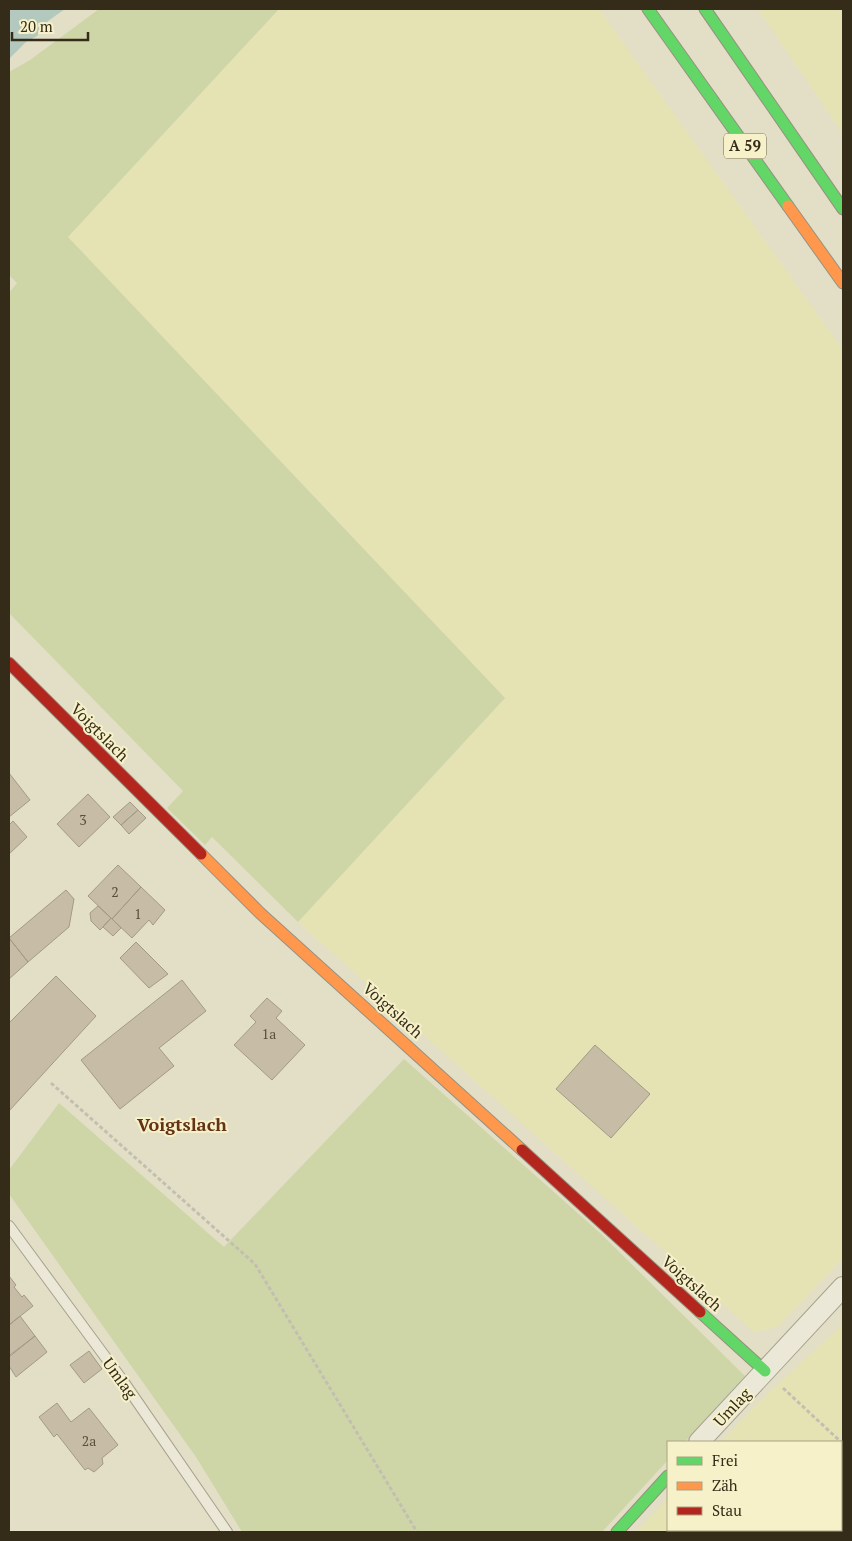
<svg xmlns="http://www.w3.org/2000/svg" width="852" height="1541" viewBox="0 0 852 1541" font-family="'PT Serif',serif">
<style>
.farmland{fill:#e5e3b4}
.green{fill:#ced6a7}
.water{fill:#b3c9be}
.building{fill:#c7bda7;stroke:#a29a86}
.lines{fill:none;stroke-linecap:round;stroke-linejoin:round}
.lane-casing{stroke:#a7a290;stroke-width:12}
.street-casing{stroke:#a7a290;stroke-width:22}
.fast-casing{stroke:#979180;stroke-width:13}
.slow-casing{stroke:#979180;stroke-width:13}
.jam-casing{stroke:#979180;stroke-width:13}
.path{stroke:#c3bfb0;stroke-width:3;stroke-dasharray:4 2.5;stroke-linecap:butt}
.lane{stroke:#ebe8d8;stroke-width:10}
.street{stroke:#ebe8d8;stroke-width:20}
.fast{stroke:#63d668;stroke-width:11}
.slow{stroke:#ff974d;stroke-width:11}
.jam{stroke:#b3261e;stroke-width:11}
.labels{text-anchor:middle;stroke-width:4;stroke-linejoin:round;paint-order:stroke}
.number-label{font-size:14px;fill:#5a503c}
.shield{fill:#f7f1c9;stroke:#6f664e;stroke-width:1}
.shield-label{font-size:15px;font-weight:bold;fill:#352b19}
.street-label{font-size:16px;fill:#352b19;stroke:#f7f1c9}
.neighbourhood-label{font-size:18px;font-weight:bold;fill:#643216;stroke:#f7f1c9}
</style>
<rect width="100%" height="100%" fill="#e3dfc6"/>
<path class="farmland" d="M279,9H599L843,350V1258L778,1327L754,1332L298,922L505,698L68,237Z
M758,9H843V134Z
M843,1324V1532H636L668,1498V1530H841V1442H721L758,1403Z"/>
<path class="green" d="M99,9H279L68,237L505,698L298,922L212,837L205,845L167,808L183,791L9,613V293L17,283L9,275V72L30,60Z
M404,1059L599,1232L745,1376L685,1442H668V1460L602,1532H242L196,1457L9,1194V1170L59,1103L224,1247Z"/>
<path class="water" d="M9,9H65L48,21L37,36L26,42L9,59Z"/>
<path class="building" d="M9,773L30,800L9,817Z
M88,794L110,817L79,847L57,824Z
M130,802L138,810L121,825L113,817Z
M138,810L146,818L129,834L121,825Z
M13,821L27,837L9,854V825Z
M118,865L141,887L112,919L88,896Z
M141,887L165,910L153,925L149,920L132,938L112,919Z
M66,890L74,899L69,927L28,962L9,938Z
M98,906L111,918L100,930L91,921L90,913Z
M111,918L121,928L113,936L103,927Z
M9,938L28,962L9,979Z
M136,942L168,974L149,988L120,958Z
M56,976L96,1016L9,1111V1023Z
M182,980L206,1011L159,1048L174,1066L120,1109L81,1060Z
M267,998L282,1011L276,1018L305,1045L272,1080L234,1045L256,1022L250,1016Z
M595,1045L650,1094L611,1138L556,1089Z
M9,1276L16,1285L14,1287L22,1297L24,1295L33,1306L9,1325Z
M20,1316L35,1336L10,1355L9,1353V1325Z
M35,1336L47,1352L16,1377L9,1366V1357Z
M89,1351L102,1369L84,1383L70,1365Z
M57,1403L71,1422L89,1408L118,1445L102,1458L103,1464L94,1472L88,1468L85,1470L57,1434L54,1437L39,1417Z"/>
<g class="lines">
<g class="lane-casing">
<path id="lane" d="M9,1226L123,1381L227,1532"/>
</g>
<g class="street-casing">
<path id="street" d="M699,1442L843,1287"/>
</g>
<g class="fast-casing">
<path id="fast" d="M648,9L788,206
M705,9L843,209
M700,1312L765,1371
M617,1532L668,1476"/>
</g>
<g class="slow-casing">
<path id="slow" d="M788,206L843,283
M201,854L260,913L522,1150"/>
</g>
<g class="jam-casing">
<path id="jam" d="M9,663L201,854
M522,1150L700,1312"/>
</g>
<path class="path" d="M51,1083L255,1264L417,1532
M783,1388L841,1442"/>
<use href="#lane" class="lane"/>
<use href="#street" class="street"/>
<use href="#fast" class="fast"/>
<use href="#slow" class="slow"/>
<use href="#jam" class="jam"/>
</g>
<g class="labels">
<g class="number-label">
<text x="83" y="825">3</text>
<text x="115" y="897">2</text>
<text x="138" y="919">1</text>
<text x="269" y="1039">1a</text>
<text x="89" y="1446">2a</text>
</g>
<rect class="shield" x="724" y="133.5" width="42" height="25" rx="4"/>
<g class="shield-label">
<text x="745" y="151">A 59</text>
</g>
<g class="street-label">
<text transform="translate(100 732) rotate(45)" y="6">Voigtslach</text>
<text transform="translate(393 1010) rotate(42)" y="6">Voigtslach</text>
<text transform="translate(692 1283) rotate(42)" y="6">Voigtslach</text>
<text transform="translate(120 1378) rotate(54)" y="6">Umlag</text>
<text transform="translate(732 1407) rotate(-47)" y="6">Umlag</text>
</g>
<g class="neighbourhood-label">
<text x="182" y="1131">Voigtslach</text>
</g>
</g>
<rect width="852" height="1541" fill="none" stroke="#352b19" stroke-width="20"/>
<rect x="667" y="1441" width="175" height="90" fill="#f7f1c9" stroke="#a9a283"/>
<rect x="677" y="1457" width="25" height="8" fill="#63d668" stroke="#a9a283"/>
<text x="712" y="1466" font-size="15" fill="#352b19">Frei</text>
<rect x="677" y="1482" width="25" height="8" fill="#ff974d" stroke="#a9a283"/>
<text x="712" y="1491" font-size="15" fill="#352b19">Zäh</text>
<rect x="677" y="1507" width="25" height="8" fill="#b3261e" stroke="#a9a283"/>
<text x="712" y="1516" font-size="15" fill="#352b19">Stau</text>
<path d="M12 32v8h76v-8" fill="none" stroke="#352b19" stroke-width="2.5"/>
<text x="20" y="32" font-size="15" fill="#352b19" stroke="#f7f1c9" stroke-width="4" paint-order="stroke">20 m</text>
</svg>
